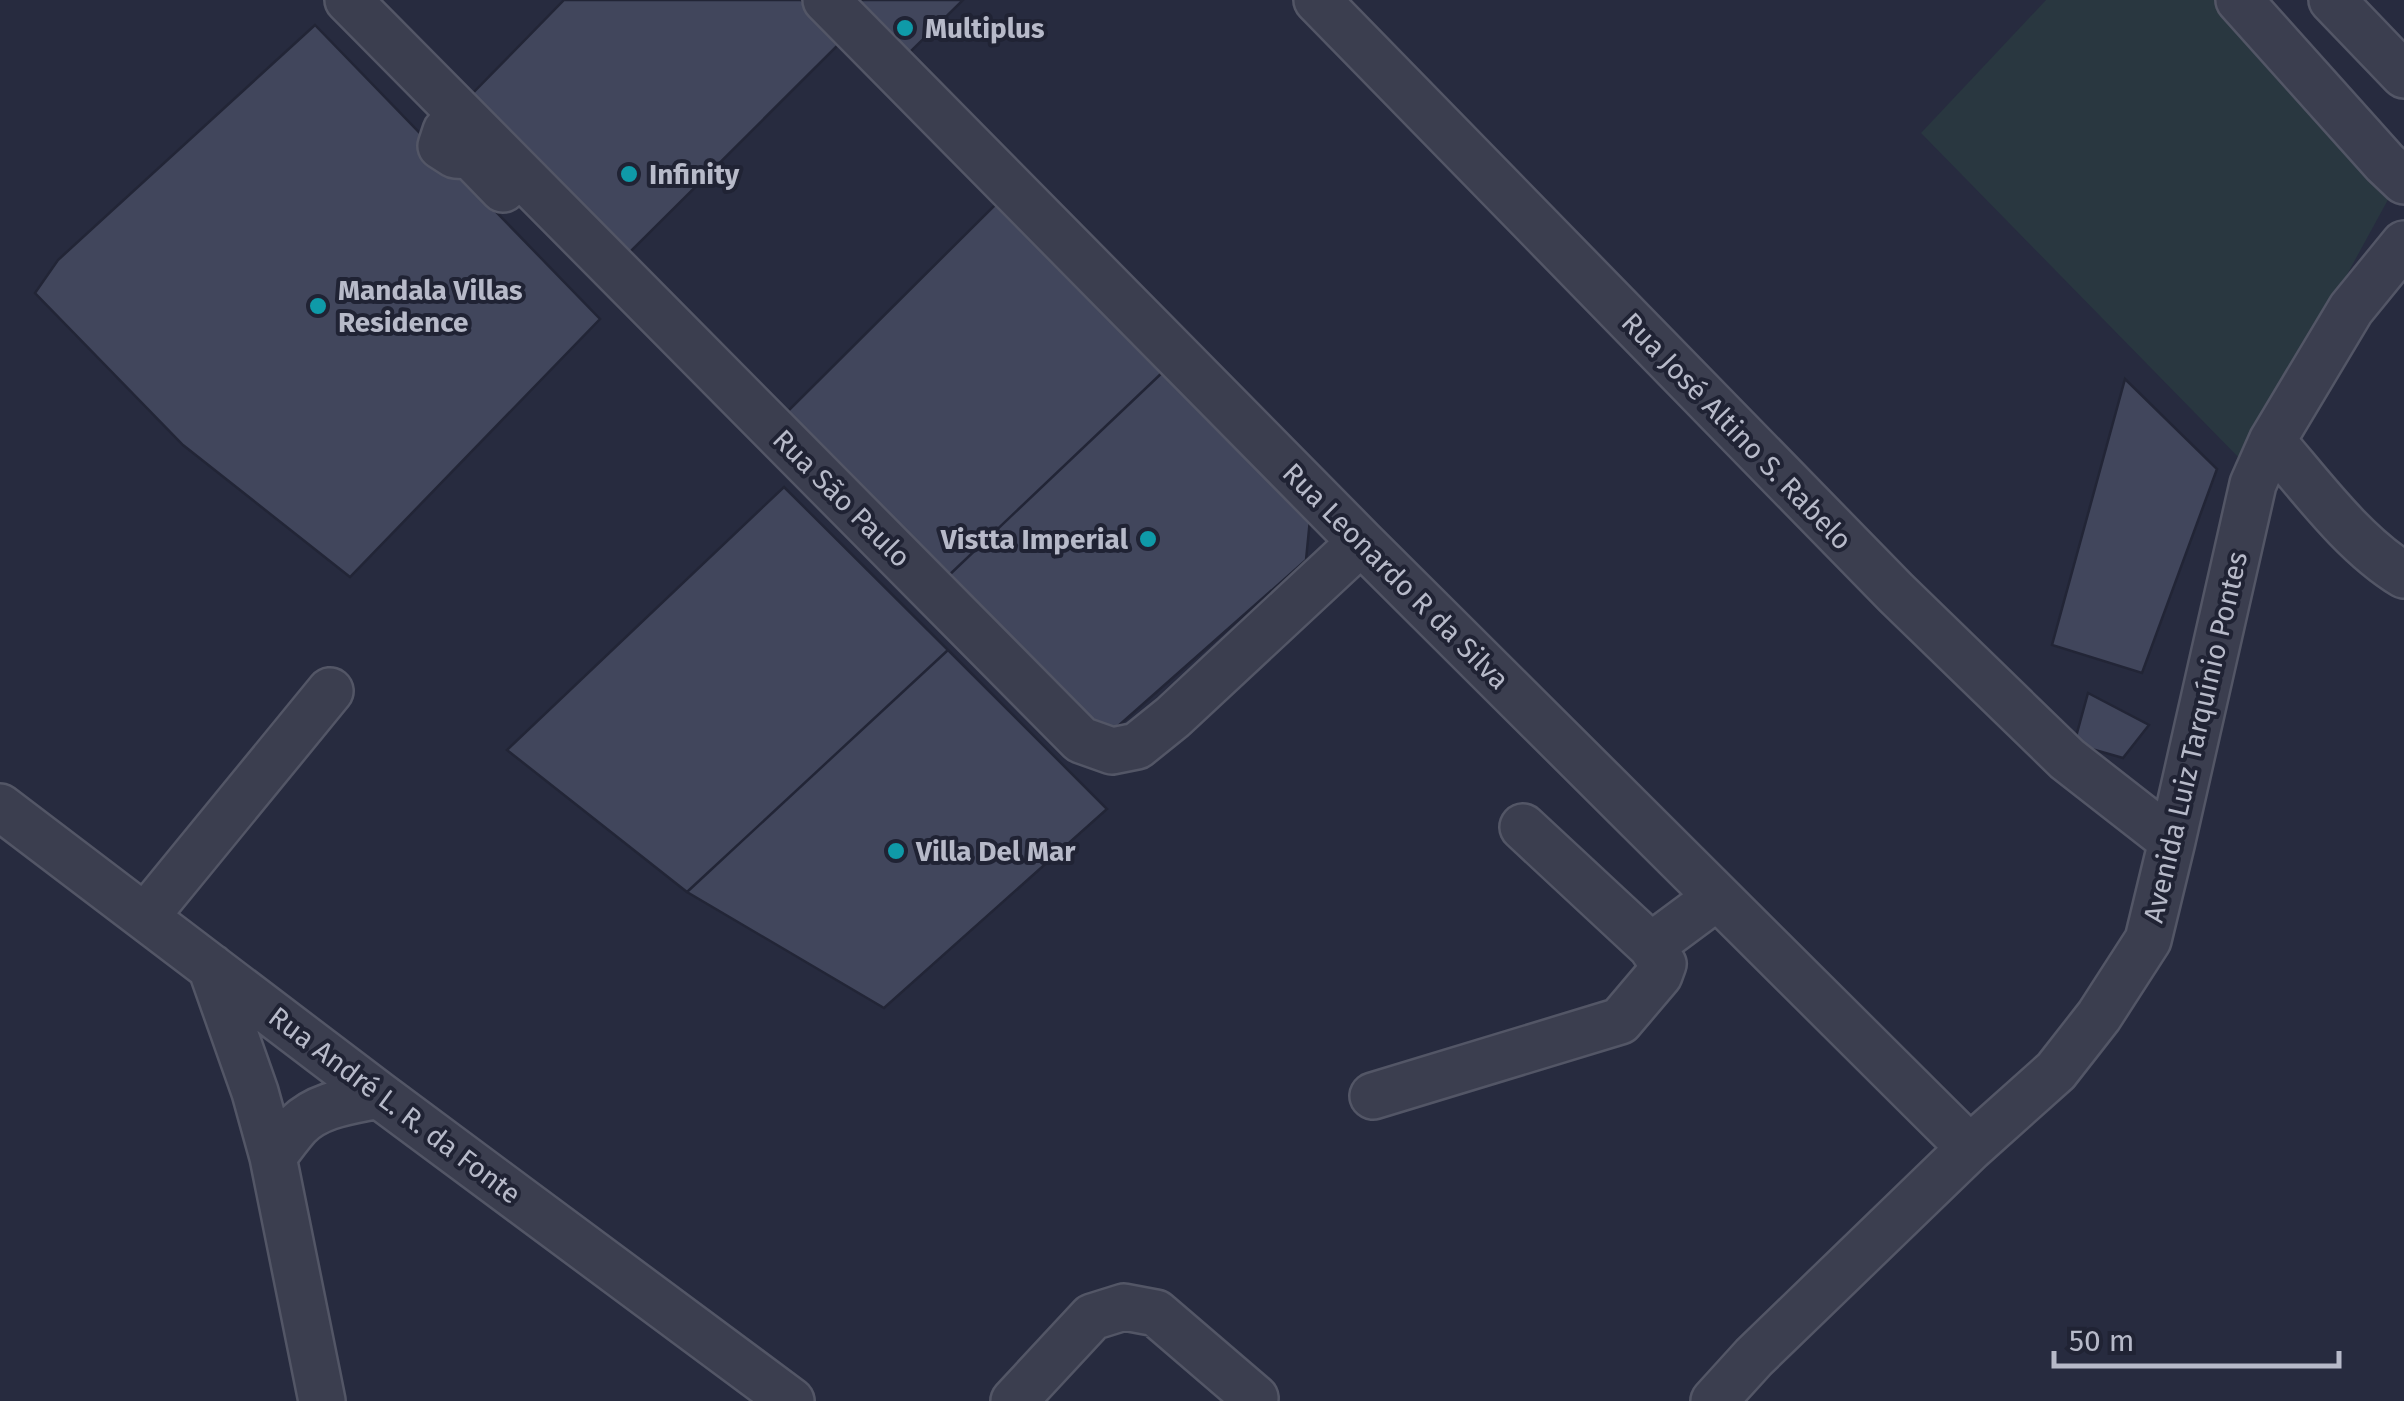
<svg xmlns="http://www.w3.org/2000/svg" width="2404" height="1401" viewBox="0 0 2404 1401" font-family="'Fira Sans',sans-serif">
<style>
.green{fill:#293740}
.building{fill:#41465c;stroke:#222536;stroke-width:2.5}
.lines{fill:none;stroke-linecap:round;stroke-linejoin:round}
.minor-casing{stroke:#535666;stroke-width:50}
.minor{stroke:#3b3e4f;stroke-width:45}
.culture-dot{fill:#0f9aa8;stroke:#202334;stroke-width:4}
.labels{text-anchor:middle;stroke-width:8;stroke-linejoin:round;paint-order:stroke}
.poi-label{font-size:28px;font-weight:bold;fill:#b7bac9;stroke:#202334;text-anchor:start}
.street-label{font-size:28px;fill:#b7bac9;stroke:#202334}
</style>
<rect width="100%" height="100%" fill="#272b3f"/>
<path class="green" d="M2046,0H2215L2390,196L2244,463L1921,133Z"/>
<path class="building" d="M564,0H801L841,42L627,255L472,94Z
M849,0H963L905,57Z
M315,25L600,319L350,577L183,445L35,293L58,260Z
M999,201L1165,370L945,579L784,415Z
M1165,370L1310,519L1306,560L1117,727L1089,726L945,579Z
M2125,379L2217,469L2142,673L2052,645Z
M784,487L948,650L687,892L507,750Z
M948,650L1107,809L884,1008L687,892Z
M2088,693L2149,725L2123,758L2074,744Z"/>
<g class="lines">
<g class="minor-casing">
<path id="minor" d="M348,0L1081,740L1112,751L1137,746L1173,717L1361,542
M826,0L1361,542L1970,1148
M1317,0L1896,593L2067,759L2172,841
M2239,0L2385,163L2404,181
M2332,0L2404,75
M462,115L446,131L441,146L455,155L471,156L503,189
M2272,441C2311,486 2353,544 2404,575
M0,807L379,1095L791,1401
M1523,827L1651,946L1717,897
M145,917L330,691
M211,967L255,1092L273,1157L322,1401
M1373,1096L1620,1021L1659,975L1663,964L1651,946
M273,1157C281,1146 289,1135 298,1125C319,1104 351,1101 379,1095
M1014,1401L1092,1317L1124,1307L1156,1313L1255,1398
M1714,1401L1754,1357L1970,1148L2056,1071L2099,1016L2148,940L2172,841L2253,484L2272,441L2351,309L2404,244"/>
</g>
<use href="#minor" class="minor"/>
</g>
<g class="culture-dot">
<circle cx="905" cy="28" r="10"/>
<circle cx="629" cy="174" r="10"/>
<circle cx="318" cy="306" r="10"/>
<circle cx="1148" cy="539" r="10"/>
<circle cx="896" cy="851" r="10"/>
</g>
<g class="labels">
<g class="poi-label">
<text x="925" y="38">Multiplus</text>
<text x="649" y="184">Infinity</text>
<text x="338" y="300">Mandala Villas<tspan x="338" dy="32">Residence</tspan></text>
<text x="1128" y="549" text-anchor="end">Vistta Imperial</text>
<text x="916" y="861">Villa Del Mar</text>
</g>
<g class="street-label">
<text transform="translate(1737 431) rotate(46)" y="10">Rua José Altino S. Rabelo</text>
<text transform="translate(842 498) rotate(45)" y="10">Rua São Paulo</text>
<text transform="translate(1396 576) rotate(45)" y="10">Rua Leonardo R da Silva</text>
<text transform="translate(2195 737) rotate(-77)" y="10">Avenida Luiz Tarquínio Pontes</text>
<text transform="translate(395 1105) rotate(37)" y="10">Rua André L. R. da Fonte</text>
</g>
</g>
<path d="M2054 1351v15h285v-15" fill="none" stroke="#b7bac9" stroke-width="5"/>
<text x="2069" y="1351" font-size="30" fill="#b7bac9" stroke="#202334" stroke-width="8" paint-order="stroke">50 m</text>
</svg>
